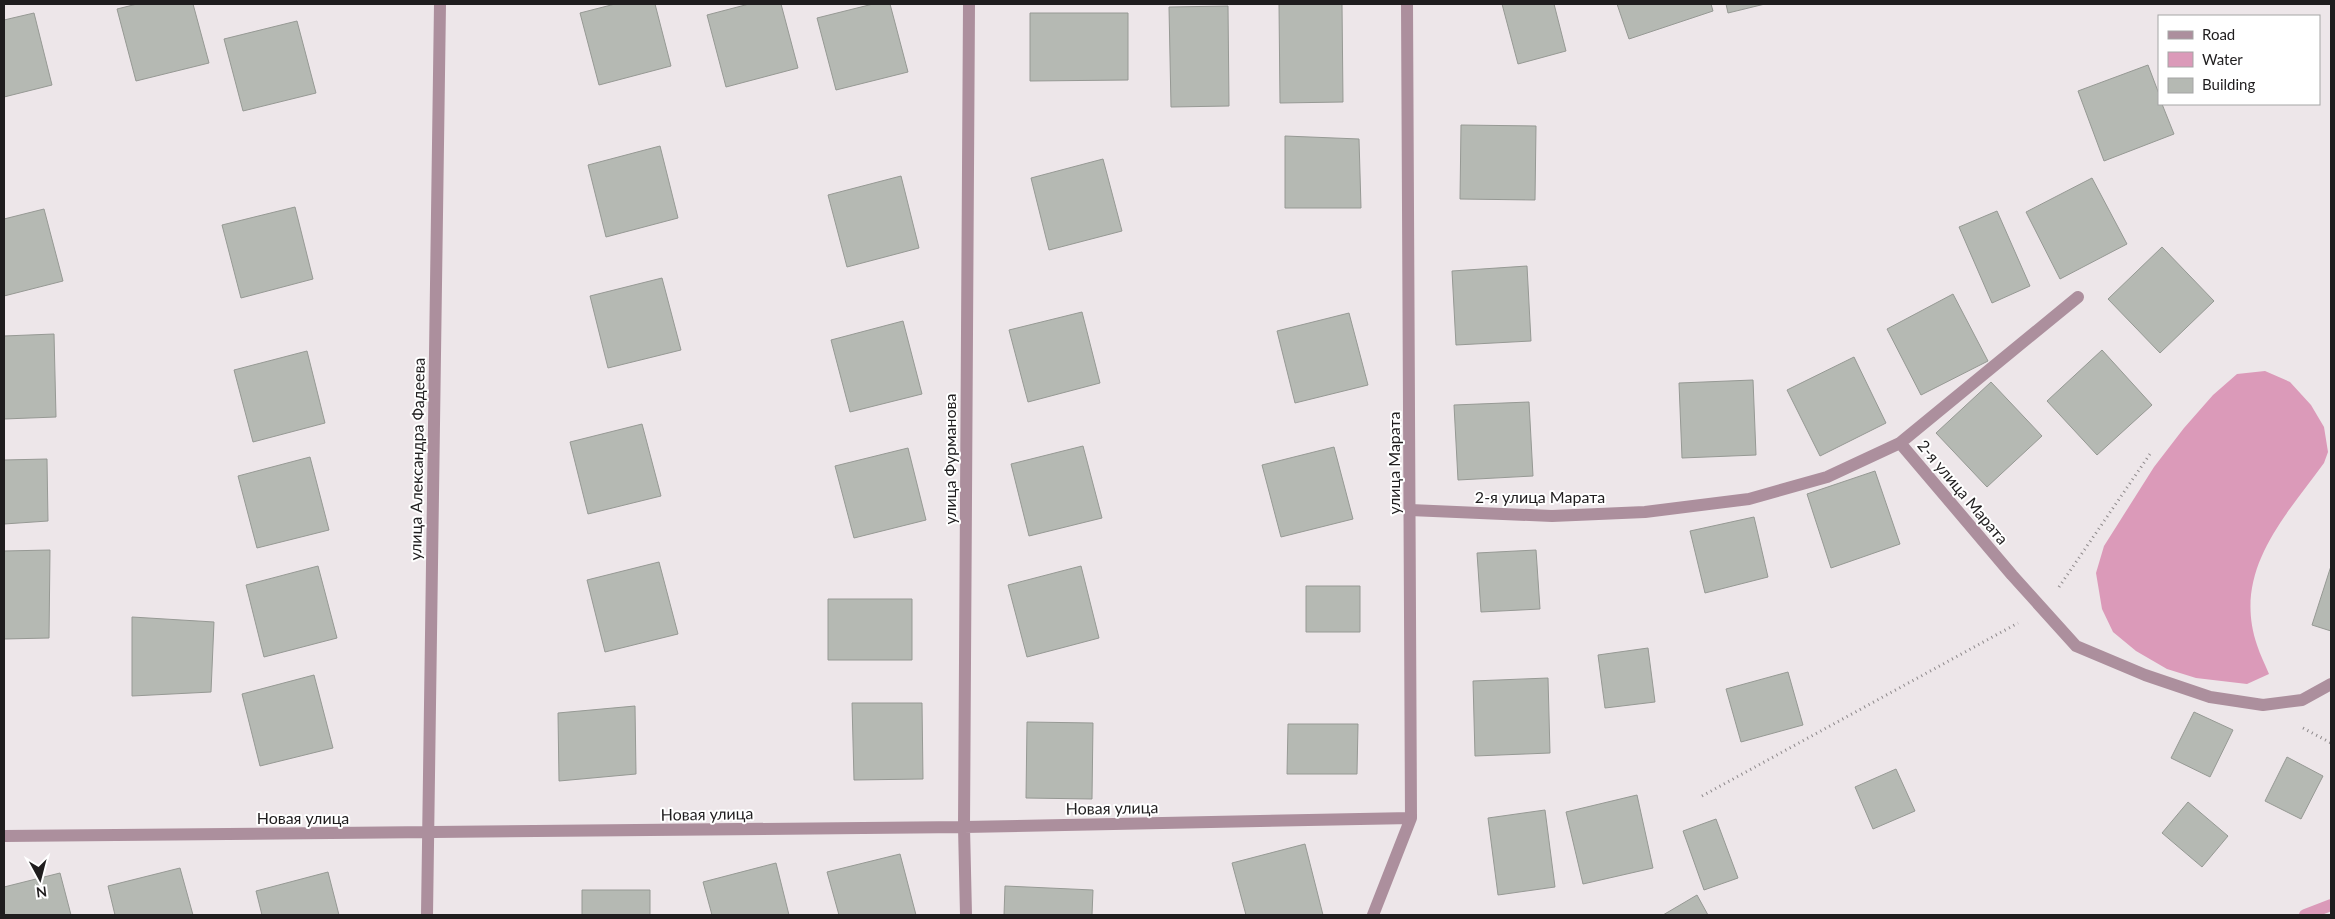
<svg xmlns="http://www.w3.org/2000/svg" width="2335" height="919" viewBox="0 0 2335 919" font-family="Lato,sans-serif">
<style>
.water{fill:#db9ab9}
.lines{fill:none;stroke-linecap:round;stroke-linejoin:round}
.stream{stroke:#db9ab9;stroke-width:12}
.building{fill:#b5b9b3;stroke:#969994}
.path{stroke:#8d888a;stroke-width:3;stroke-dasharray:1 4;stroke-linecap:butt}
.service{stroke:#ac8f9d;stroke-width:12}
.minor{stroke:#ac8f9d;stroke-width:12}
.labels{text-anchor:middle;stroke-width:4;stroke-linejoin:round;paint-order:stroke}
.street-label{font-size:16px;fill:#1f1d1e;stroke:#fff}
</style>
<rect width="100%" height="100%" fill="#ede6e9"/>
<path class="water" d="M2265,371L2290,382L2311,405L2324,427L2328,452L2324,463C2284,518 2232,571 2257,645C2260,655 2265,664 2269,674L2247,684L2196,678L2167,669L2136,651L2113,632L2102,609L2096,573L2104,546L2154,467L2184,428L2213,395L2237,374Z"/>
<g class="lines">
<path class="stream" d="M2305,915L2331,905"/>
</g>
<path class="building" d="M137,4H193L209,63L136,81L117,9Z
M615,4H655L671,66L599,85L580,13Z
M749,4H781L798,68L726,87L707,15Z
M873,4H890L908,72L836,90L817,18Z
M1279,4H1342L1343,102L1280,103Z
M1502,4H1554L1566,51L1518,64Z
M1617,4H1711L1713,11L1629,39Z
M1726,4H1765L1728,13Z
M1228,6L1229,106L1171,107L1169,7Z
M34,13L52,85L4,97V20Z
M1030,13H1128V80L1030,81Z
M297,21L316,93L243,111L224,39Z
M2148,65L2159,94V104H2162L2174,134L2104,161L2078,91Z
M1461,125L1536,126L1535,200L1460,199Z
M1285,136L1359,139L1361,208H1285Z
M660,146L678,218L606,237L588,165Z
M1103,159L1122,231L1049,250L1031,178Z
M901,176L919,248L847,267L828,195Z
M2092,178L2127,244L2060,279L2026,212Z
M295,207L313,279L241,298L222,225Z
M44,209L63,281L4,296V219Z
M1997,211L2030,286L1992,303L1959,227Z
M2162,247L2214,301L2160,353L2108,299Z
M1527,266L1531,341L1456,345L1452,271Z
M662,278L681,350L608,368L590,296Z
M1953,294L1988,361L1921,395L1887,329Z
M1082,312L1100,383L1028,402L1009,330Z
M1349,313L1368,385L1295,403L1277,331Z
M903,321L922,394L850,412L831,340Z
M54,334L56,417L4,419V336Z
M2102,350L2152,405L2097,455L2047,401Z
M307,351L325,423L253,442L234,370Z
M1854,357L1886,423L1820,456L1787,390Z
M1753,380L1756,455L1682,458L1679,383Z
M1991,382L2042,436L1987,487L1936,433Z
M1529,402L1533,476L1458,480L1454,405Z
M642,424L661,496L588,514L570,442Z
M1083,446L1102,518L1029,536L1011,464Z
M1334,447L1353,519L1281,537L1262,465Z
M908,448L926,520L854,538L835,466Z
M310,457L329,530L257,548L238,476Z
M47,459L48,521L4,524V460Z
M1875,471L1900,544L1831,568L1807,494Z
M1754,517L1768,577L1705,593L1690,531Z
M50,550L49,638L4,639V551Z
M1536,550L1540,609L1481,612L1477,553Z
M659,562L678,634L605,652L587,580Z
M318,566L337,638L264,657L246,585Z
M1081,566L1099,638L1027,657L1008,585Z
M2331,566V631L2312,625Z
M1306,586H1360V632H1306Z
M828,599H912V660H828Z
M132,617L214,622L211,692L132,696Z
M1648,648L1655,702L1605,708L1598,655Z
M1788,672L1803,725L1741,742L1726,689Z
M314,675L333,748L260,766L242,694Z
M1548,678L1550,753L1475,756L1473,681Z
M852,703H922L923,779L854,780Z
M635,706L636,774L559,781L558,713Z
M2194,712L2233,730L2210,777L2171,758Z
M1027,722L1093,723L1092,799L1026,798Z
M1288,724H1358L1357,774H1287Z
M2287,757L2323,776L2301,819L2265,801Z
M1896,769L1915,811L1873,829L1855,787Z
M1637,795L1653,868L1583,884L1566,812Z
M2188,802L2228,836L2202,867L2162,833Z
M1545,810L1555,887L1498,895L1488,818Z
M1716,819L1738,878L1704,890L1683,831Z
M1305,844L1323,915H1246L1232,863Z
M900,854L916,915H839L827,872Z
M776,863L789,915H712L703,882Z
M180,868L193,915H115L108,886Z
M328,872L339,915H262L256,891Z
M60,873L71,915H4V887Z
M1005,886L1093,890L1092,915H1004Z
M582,890H650V915H582Z
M1697,895L1708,915H1663Z"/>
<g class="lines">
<path class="path" d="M2059,587L2152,451
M2303,728L2331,743
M1702,796L2018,623"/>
<path class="service" d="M1900,443L2078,297
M1410,510L1552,516L1645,512L1749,499L1827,477L1900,443L2012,575L2076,646L2145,675L2210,697L2263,705L2302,700L2331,684"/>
<path class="minor" d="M4,836L964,827L1411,818
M427,915L440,4
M966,915L964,827L969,4
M1373,915L1411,818L1407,4"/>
</g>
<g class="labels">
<g class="street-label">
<text transform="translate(417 459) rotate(-89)" y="6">улица Александра Фадеева</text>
<text transform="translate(950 459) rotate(-90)" y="6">улица Фурманова</text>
<text transform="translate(1394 463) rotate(-90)" y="6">улица Марата</text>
<text transform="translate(1963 492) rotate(50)" y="6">2-я улица Марата</text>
<text x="1540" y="503">2-я улица Марата</text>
<text transform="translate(1112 808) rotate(-1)" y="6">Новая улица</text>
<text transform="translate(707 814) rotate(-1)" y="6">Новая улица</text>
<text x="303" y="824">Новая улица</text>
</g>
</g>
<rect width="2335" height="919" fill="none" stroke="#1f1d1e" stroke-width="10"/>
<rect x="2158" y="15" width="162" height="90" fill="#ffffff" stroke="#a5a5a5"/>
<rect x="2168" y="31" width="25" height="8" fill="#ac8f9d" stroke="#a5a5a5"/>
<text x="2202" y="40" font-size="15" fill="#1f1d1e">Road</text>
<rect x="2168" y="52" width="25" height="15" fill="#db9ab9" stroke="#a5a5a5"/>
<text x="2202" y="65" font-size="15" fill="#1f1d1e">Water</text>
<rect x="2168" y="78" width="25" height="15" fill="#b5b9b3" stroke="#a5a5a5"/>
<text x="2202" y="90" font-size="15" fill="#1f1d1e">Building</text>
<g transform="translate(40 879) rotate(173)" stroke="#ffffff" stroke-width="4" paint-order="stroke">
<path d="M0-4L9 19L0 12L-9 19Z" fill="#1f1d1e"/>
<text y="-8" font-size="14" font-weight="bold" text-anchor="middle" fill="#1f1d1e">N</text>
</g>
</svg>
